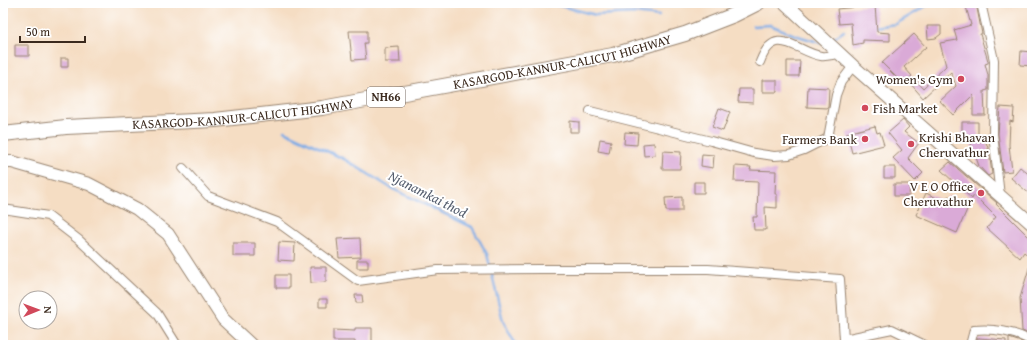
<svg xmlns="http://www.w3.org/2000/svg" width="1035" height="348" viewBox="0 0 1035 348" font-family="'Gentium Book Plus',serif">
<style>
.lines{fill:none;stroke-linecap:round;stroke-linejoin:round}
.stream{stroke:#7cabe6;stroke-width:2.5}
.building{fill:#daaad7}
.minor-casing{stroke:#988470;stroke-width:10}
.secondary-casing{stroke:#988470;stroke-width:14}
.trunk-casing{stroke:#988470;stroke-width:16}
.minor{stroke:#fff;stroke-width:8}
.secondary{stroke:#fff;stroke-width:12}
.trunk{stroke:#fff;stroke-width:14}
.poi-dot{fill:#d1495b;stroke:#fff;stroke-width:1.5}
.labels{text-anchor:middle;stroke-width:4;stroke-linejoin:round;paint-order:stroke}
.shield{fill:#fff;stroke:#766a62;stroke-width:1}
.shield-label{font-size:12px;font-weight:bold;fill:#3b2a1e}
.street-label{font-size:13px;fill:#3b2a1e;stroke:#fff}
.poi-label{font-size:13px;fill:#3b2a1e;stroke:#fff;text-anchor:end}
.water-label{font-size:14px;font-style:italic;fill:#555e6e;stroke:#fff}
</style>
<rect width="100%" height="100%" fill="#fff"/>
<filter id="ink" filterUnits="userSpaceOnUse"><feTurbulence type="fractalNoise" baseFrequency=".025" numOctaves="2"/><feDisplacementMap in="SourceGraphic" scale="8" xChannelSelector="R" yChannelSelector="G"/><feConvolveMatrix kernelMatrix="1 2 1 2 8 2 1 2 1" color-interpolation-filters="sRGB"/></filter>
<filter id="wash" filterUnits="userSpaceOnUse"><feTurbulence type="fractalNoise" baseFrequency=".012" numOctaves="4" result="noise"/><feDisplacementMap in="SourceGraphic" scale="16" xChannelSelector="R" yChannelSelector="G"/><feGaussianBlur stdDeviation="0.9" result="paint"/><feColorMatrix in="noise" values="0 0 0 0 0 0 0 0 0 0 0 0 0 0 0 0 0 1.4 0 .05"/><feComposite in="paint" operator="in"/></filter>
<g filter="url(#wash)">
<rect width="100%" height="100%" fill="#f5ddc3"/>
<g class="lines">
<path class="stream" d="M549,3L596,15L634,13L659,16
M753,26L770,25L795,35L821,43
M874,27L896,24L931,3
M831,40L844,31
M284,131L344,159L391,188L472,227L487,254L503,321L516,345"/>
</g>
<g id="blocks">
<path class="building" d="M965,3H976L982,34H980L988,61V63L985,64L988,75V90L984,91L985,115H973V95L953,115L940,101L956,86L951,72L923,98L909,82L914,78L923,88L946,66L940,43L957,40L954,30L971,25Z
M875,5L877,32L890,33V41L863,40V43L853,45L851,23L839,24L837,9Z
M927,26H941V34L936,38L928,39Z
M349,31H367V43H364L366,59L352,60Z
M914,34L926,47L904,67L912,76L905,82L902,78L900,81L882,63Z
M15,45H29V56H15Z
M399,47L400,62H385V48Z
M1021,51L1032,52V66L1020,65Z
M61,58H68V67H61Z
M787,61H800L799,76H787Z
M762,80H777V92H762Z
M808,87L829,88L828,108L807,107Z
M739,89H753V103L738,102Z
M1000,107L1014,108L1013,122L1010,121L1009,145L1012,171L1003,172L998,134Z
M719,108L730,112L723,131L712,127Z
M903,120L909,127L904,132L919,143L908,158L923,173L915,181L893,158L902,150L888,133Z
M570,121L579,122V132H570Z
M962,122H978V142L985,139L989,151L992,174L988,176L979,166L968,135H962Z
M875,126L877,133L880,132L884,145L852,153L847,133Z
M625,132L638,133L637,145L624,144Z
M600,139L611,141L609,153L598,151Z
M654,143L655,155L644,156L643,144Z
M663,151L681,152L680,169H662Z
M702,154L714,155L713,168L701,166Z
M950,162L997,203L996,204L1032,240V259L1024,252L1020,258L987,228L996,217L974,195L972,199L941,170Z
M735,166L751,167L750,170L776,171L775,194H777V208L765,207L766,230H754L753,217H757L758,182L734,181Z
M884,167H895V178H884Z
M1020,167L1032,177V196L1011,178Z
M694,182H704V193H694Z
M894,184H910L909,196H894Z
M926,193L945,202L948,196L969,205L957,233L916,215Z
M682,197V211H666L665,198Z
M360,238L361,257L339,258L337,239Z
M279,242L295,243L294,261L278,260Z
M233,243H255V256H233Z
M357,260H368V268H357Z
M1030,265H1032V313H1030L1032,335L1022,331L1020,298Z
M310,267H326V282L311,283Z
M276,275H289V288H276Z
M355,295H362L363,303H356Z
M319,299H327V307H319Z
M355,328H372V344H355V341H333V330L355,331Z
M978,338L1006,340V345H976Z
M1009,338L1024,343V345H1009Z"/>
</g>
</g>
<g filter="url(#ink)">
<use href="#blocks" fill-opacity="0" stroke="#988470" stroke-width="1"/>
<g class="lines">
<g class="minor-casing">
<path id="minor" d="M981,3L994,60L993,134L1000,196
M760,62C775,22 798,53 821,56C827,57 834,54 840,54
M590,111L711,141L754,153L774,156L789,155L804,150L828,138L836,95L841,82L853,66
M183,168L208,196L277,222L358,281L438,270L540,269H708L840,279L844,339L892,329L925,345
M3,209L48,216L79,240L157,313L177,345
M970,345L974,330C994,328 1014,332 1032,341"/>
</g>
<g class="secondary-casing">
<path id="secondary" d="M785,3L853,66L1032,224
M3,162H12L89,184L137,209L168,234L223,319L251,345"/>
</g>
<g class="trunk-casing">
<g id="trunk">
<path id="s1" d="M3,134L66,127L215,120L322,108L613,55L685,34L734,15L758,3"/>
</g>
</g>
<use href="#minor" class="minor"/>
<use href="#secondary" class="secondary"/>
<use href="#trunk" class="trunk"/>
</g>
</g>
<g class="poi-dot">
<circle cx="961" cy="79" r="4"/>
<circle cx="865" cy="108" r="4"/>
<circle cx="865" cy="139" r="4"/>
<circle cx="911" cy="144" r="4"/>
<circle cx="981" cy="193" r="4"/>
</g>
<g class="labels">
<rect class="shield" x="367" y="87" width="38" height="20" rx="3"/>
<g class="shield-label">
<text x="386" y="101">NH66</text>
</g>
<g class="street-label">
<text dy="5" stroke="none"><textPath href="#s1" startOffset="565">KASARGOD-KANNUR-CALICUT HIGHWAY</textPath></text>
<text dy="5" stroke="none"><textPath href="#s1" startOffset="241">KASARGOD-KANNUR-CALICUT HIGHWAY</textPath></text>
</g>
<g class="poi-label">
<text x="953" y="84">Women's Gym</text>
<text x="873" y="113" text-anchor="start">Fish Market</text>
<text x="919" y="142" text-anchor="start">Krishi Bhavan<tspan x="919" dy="15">Cheruvathur</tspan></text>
<text x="857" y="144">Farmers Bank</text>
<text x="973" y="191">V E O Office<tspan x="973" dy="15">Cheruvathur</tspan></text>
</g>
<g class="water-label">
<text transform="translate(428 194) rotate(27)" y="5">Njanamkai thod</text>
</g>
</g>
<rect width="1035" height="348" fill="none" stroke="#fff" stroke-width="16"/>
<g transform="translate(38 310) rotate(89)"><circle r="19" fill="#ffffff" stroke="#b1aaa5"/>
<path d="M0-3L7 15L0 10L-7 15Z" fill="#d1495b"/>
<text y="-6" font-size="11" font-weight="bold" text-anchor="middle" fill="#3b2a1e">N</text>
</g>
<path d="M20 36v6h65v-6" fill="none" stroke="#3b2a1e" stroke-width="2"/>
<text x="26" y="36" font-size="12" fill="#3b2a1e" stroke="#ffffff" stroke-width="3" paint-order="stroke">50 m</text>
</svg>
